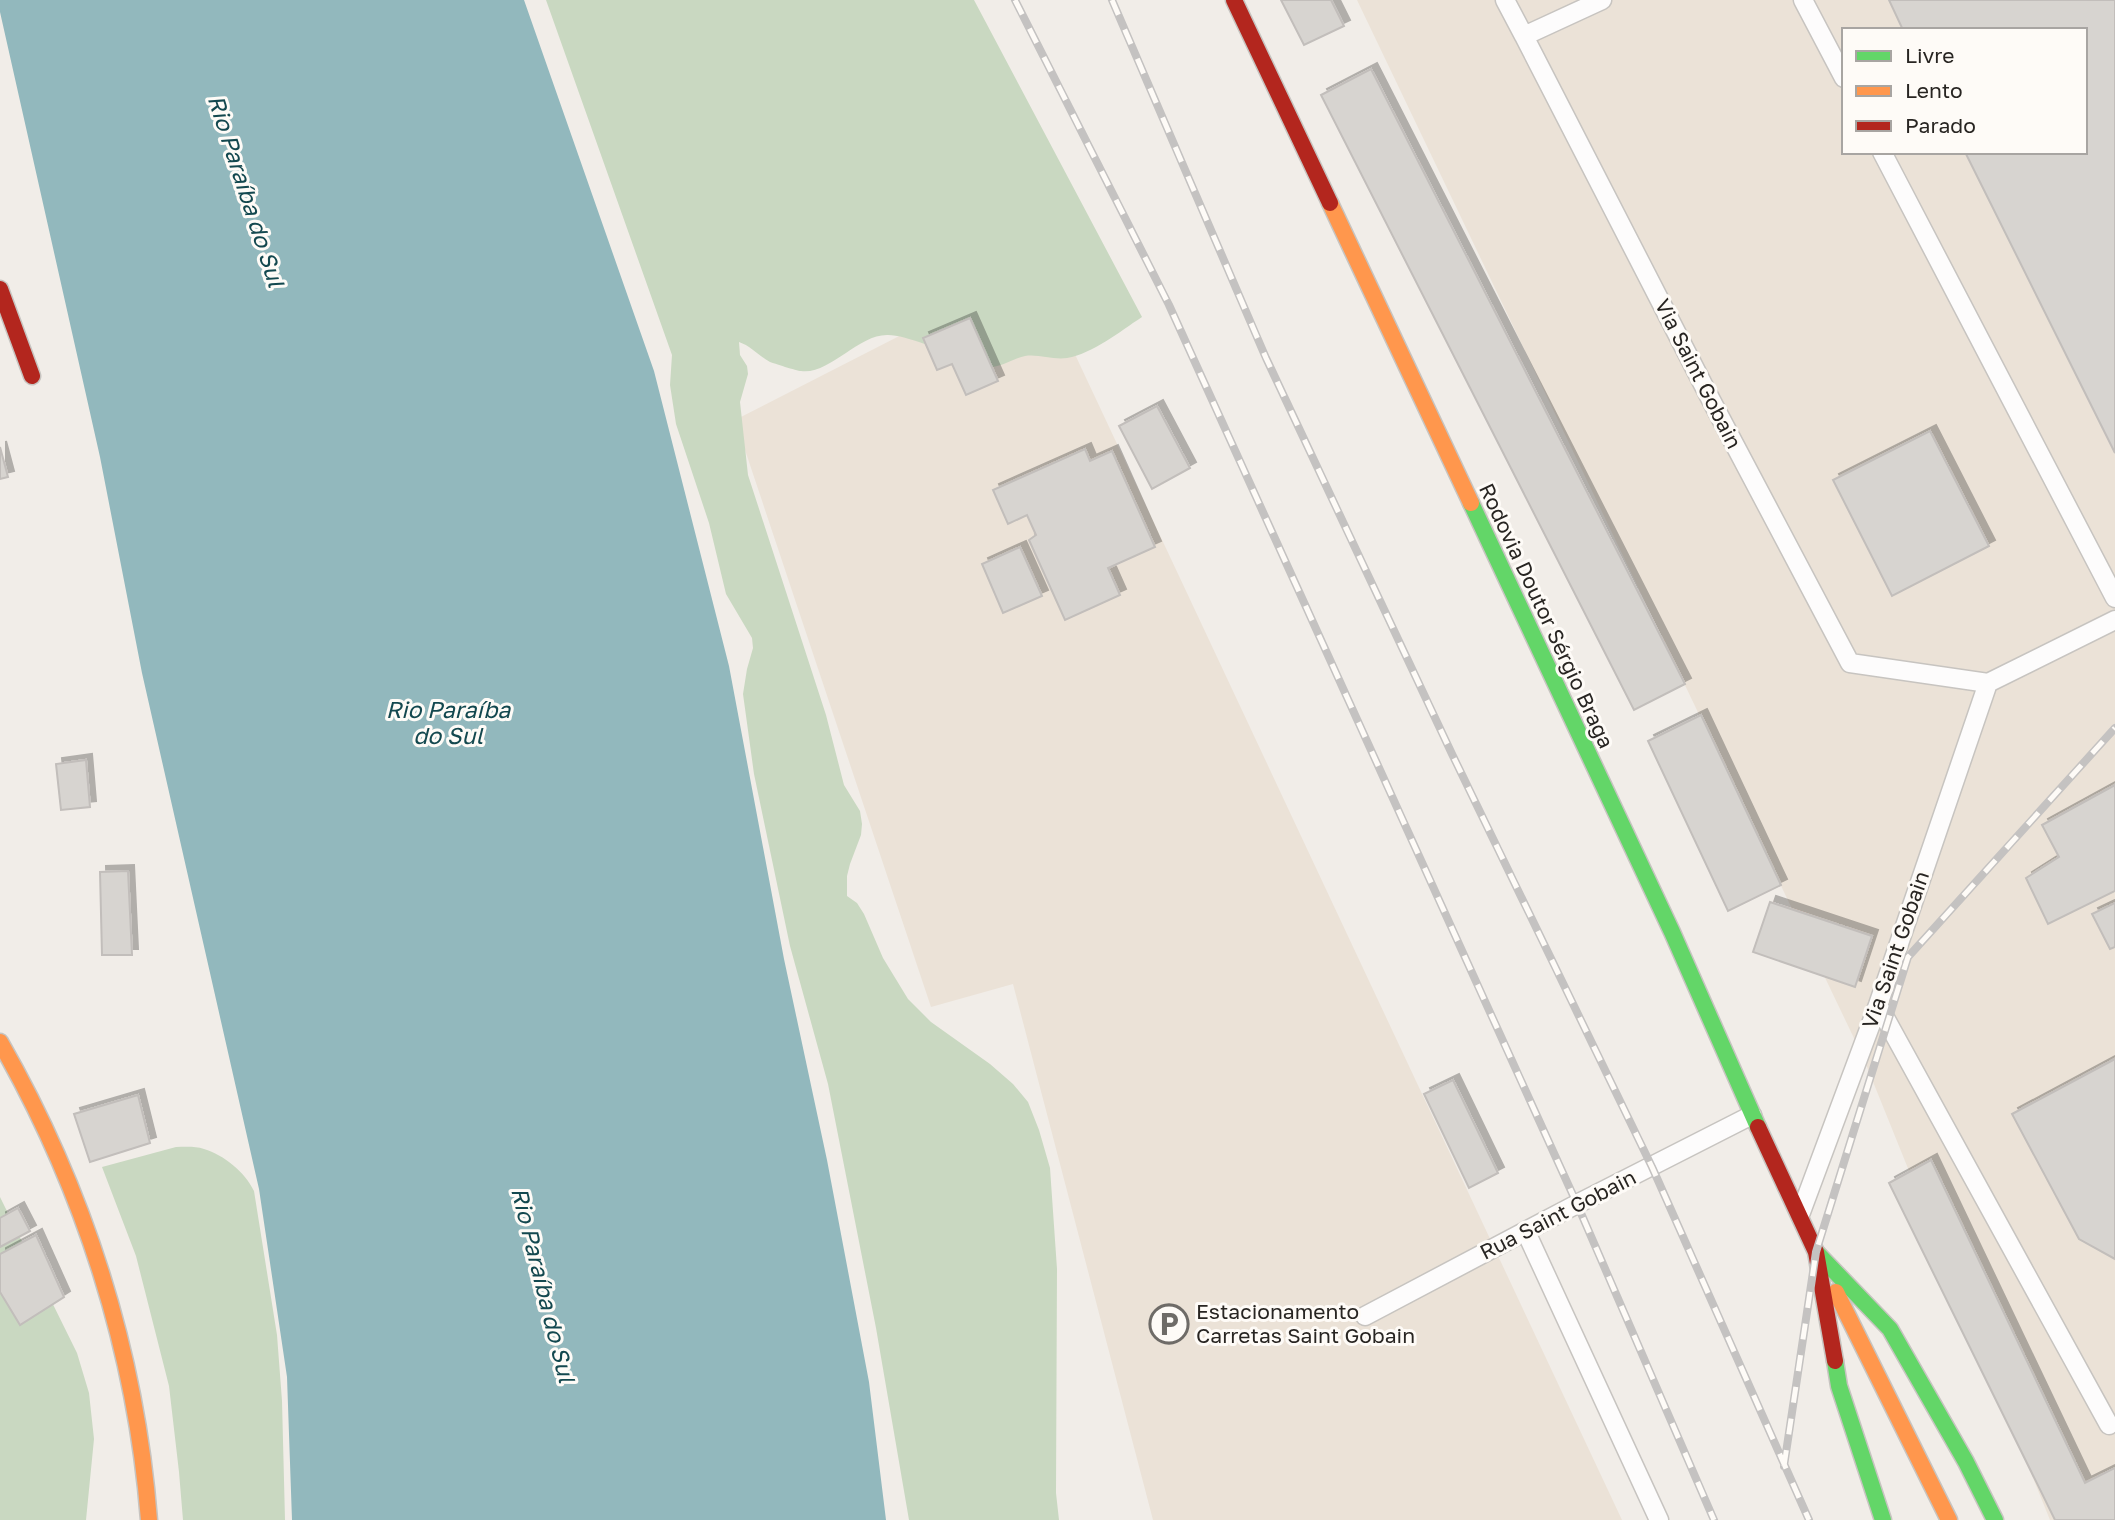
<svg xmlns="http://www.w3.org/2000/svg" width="2115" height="1520" viewBox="0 0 2115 1520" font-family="'Golos Text',sans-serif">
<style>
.built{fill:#ebe2d7;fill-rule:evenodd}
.forest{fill:#c9d8c1}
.water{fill:#92b8bd}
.building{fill:#d7d4d0;stroke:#c2bebb;stroke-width:2;filter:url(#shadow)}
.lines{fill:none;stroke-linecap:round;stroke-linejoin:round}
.lane-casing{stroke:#c7c4c0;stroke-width:21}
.fast-casing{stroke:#c7c4c0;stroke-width:19}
.slow-casing{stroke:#c7c4c0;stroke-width:19}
.jam-casing{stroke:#c7c4c0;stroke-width:19}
.lane{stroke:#fdfcfc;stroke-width:18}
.fast{stroke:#63d668;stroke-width:16}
.slow{stroke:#ff974d;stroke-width:16}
.jam{stroke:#b3261e;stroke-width:16}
.rail-casing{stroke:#c4c2c1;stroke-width:8}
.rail{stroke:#fefbf7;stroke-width:5;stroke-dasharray:16;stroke-linecap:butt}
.labels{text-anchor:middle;stroke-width:6;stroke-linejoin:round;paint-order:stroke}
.street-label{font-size:21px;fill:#282522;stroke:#fefbf7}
.poi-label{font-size:21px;fill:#282522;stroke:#fefbf7;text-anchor:start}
.water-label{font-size:23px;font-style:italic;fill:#13484f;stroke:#fefbf7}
</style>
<defs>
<filter id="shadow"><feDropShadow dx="6" dy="-6" stdDeviation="0" flood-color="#0004"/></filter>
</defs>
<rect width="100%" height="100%" fill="#f1ede8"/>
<path class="built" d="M1357,0H2115V1520H2050L1863,1057ZM1844,30H2085V152H1844Z
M1034,267L1622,1520H1153L1013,984L931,1007L735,420Z"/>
<path class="forest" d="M546,0H974L1142,317C1119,332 1094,353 1067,358C1053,360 1039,354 1025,356C1011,359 1000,369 984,367C978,366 970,362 964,359C946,352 906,335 888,335C858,334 830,375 801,371C797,371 773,363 770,362C759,356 751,346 739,342L740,355L747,366L748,374L740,402L748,475L826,715L844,785L860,811L862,824L861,835L850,864L847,876V896L857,903L864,914L883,958L908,999L931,1022L990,1064L1013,1084L1028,1102L1039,1130L1050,1168L1057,1269L1056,1493L1059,1520H909L876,1328L828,1084L790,946L754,774L743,694L747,669L753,648L752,638L726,594L709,523L676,424L670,385L672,355Z
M176,1147C185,1147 195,1146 204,1149C224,1155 245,1172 254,1191L277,1335L282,1401L285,1520H183L179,1472L169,1386L136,1256L102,1167Z
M0,1197L77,1353L89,1393L94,1439L86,1520H0Z"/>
<path class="water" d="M0,0H524L654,371L729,666L784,959L827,1160L869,1382L886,1520H292L287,1377L259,1189L142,673L100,457L0,12Z"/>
<path class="building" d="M1281,0H1331L1344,26L1304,45Z
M1889,0H2115V453L1965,152H2085V30H1903Z
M1371,69L1685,684L1634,710L1321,95Z
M970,318L998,381L966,395L952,364L937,370L923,338Z
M1157,406L1190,468L1152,489L1119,426Z
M1930,431L1989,546L1892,596L1833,480Z
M0,447L8,477L0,479Z
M1085,449L1090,461L1112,451L1155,547L1108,568L1120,595L1065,620L1029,540L1036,535L1027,515L1008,524L993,490Z
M1020,547L1042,596L1003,613L982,564Z
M1701,715L1781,885L1728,911L1648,741Z
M86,760L90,807L61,810L56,764Z
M2115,785V891L2048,924L2026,878L2059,857L2042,825Z
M128,871L132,955H102L100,872Z
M1770,902L1872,936L1855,987L1753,952Z
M2115,903V947L2110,949L2092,914Z
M2115,1059V1259L2079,1239L2012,1114Z
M1453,1080L1498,1173L1469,1188L1424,1094Z
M138,1095L150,1143L90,1162L74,1114Z
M1931,1160L2085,1483L2115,1468V1520H2055L1889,1183Z
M18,1208L30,1231L0,1247V1218Z
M36,1235L64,1297L20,1325L0,1292V1254Z"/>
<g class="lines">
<g class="lane-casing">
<path id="lane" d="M1505,0L1524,36
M1602,0L1524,36L1711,400L1850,663L1988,683L2115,620
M1803,0L1844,78
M1882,152L2115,598
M1878,1005L2109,1425
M1801,1212L1878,1005L1988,683
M1526,1232L1659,1520
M1365,1316L1577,1204L1752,1115"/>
</g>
<g class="fast-casing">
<path id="fast" d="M1471,503L1672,932L1758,1127
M1816,1252L1890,1329L1966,1462L1995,1520
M1835,1361L1839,1386L1883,1520"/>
</g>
<g class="slow-casing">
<path id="slow" d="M1330,203L1471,503
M0,1042C84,1189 136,1352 149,1520
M1836,1292L1949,1520"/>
</g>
<g class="jam-casing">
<path id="jam" d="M1234,0L1330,203
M0,289L32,376
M1758,1127L1816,1252L1835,1361"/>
</g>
<use href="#lane" class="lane"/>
<use href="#fast" class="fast"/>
<use href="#slow" class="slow"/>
<use href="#jam" class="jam"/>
<g class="rail-casing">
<path id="rail" d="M1015,0L1169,305L1577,1204L1714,1520
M1112,0L1266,358L1452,754L1652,1167L1809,1520
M1784,1466L1816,1252L1908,957L2115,728"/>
</g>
<use href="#rail" class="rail"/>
</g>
<defs>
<g id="parking-ring" transform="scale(2.0125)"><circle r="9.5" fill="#fefbf7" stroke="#6e6b67" stroke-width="1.5"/><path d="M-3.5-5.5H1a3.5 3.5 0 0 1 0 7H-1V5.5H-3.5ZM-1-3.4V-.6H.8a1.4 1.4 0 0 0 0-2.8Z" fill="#6e6b67"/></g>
</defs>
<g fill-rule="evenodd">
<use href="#parking-ring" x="1169" y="1324"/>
</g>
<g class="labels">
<g class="street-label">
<text transform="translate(1698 374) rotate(63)" y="7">Via Saint Gobain</text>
<text transform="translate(1546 616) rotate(65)" y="7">Rodovia Doutor Sérgio Braga</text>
<text transform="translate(1896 950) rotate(-71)" y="7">Via Saint Gobain</text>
<text transform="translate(1558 1215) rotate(-27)" y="7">Rua Saint Gobain</text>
</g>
<g class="poi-label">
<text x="1196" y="1319">Estacionamento<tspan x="1196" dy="24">Carretas Saint Gobain</tspan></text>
</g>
<g class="water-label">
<text transform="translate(246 191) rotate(72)" y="8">Rio Paraíba do Sul</text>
<text x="448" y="718">Rio Paraíba<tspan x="448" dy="26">do Sul</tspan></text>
<text transform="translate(543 1285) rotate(76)" y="8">Rio Paraíba do Sul</text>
</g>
</g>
<rect x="1842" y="28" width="245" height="126" fill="#fefbf7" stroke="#a8a5a2" stroke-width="2"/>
<rect x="1856" y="51" width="35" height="10" fill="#63d668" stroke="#a8a5a2" stroke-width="2"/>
<text x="1905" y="63" font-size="21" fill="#282522">Livre</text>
<rect x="1856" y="86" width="35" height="10" fill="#ff974d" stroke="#a8a5a2" stroke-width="2"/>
<text x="1905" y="98" font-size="21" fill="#282522">Lento</text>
<rect x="1856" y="121" width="35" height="10" fill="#b3261e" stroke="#a8a5a2" stroke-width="2"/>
<text x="1905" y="133" font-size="21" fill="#282522">Parado</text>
</svg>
